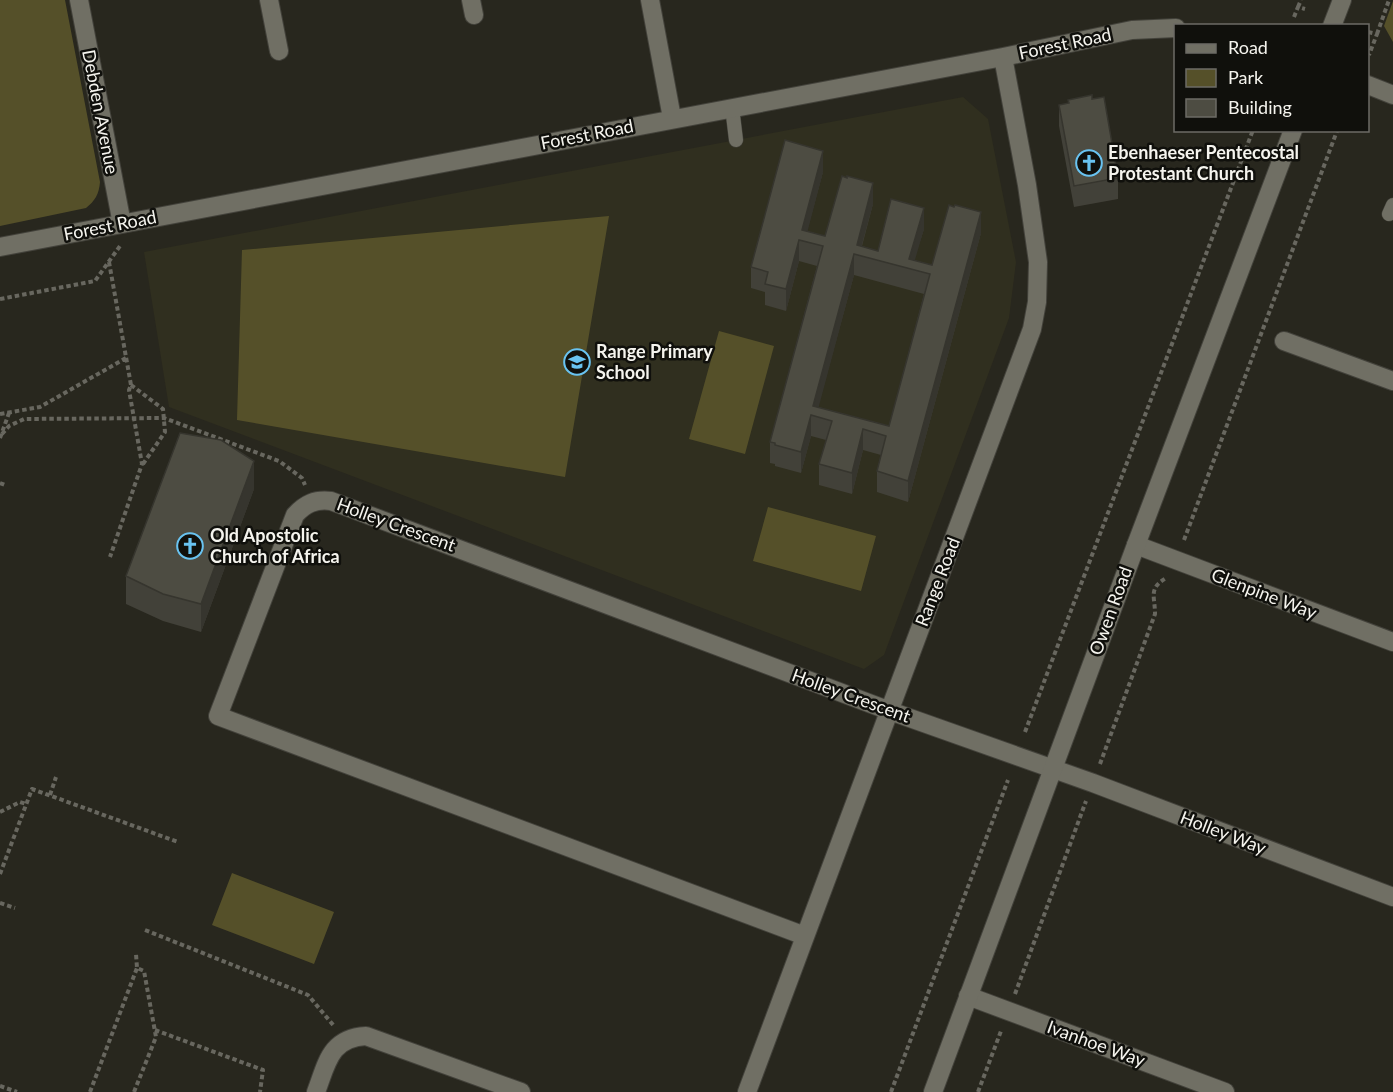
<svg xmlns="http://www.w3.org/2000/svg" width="1393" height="1092" viewBox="0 0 1393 1092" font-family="Lato,sans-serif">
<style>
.built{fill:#302f1f}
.green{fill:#555029}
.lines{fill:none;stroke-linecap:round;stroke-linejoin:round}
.lane-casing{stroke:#43423b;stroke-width:15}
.street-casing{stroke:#43423b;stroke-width:20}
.secondary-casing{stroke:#43423b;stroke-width:20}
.path{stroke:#68675f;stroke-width:4;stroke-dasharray:4.5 3;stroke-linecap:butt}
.lane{stroke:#706f64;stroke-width:14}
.street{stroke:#706f64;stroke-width:18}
.secondary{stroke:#706f64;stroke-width:18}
.wall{fill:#424139;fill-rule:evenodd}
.shaded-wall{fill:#36352e}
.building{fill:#4d4c42;stroke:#36352e;stroke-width:1.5;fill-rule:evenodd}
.labels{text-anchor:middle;stroke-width:5;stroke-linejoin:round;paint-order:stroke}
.street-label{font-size:18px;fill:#f5f4ee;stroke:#10100c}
.poi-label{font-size:18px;font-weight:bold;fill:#f5f4ee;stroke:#10100c;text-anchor:start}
</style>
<rect width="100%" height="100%" fill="#28271e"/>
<path class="built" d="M963,97L988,119L1016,262L1009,318L884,655L864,669L169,407L144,252Z"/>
<path class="green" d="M0,0H65L100,182C99,194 95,201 86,208L0,226Z
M1393,1V42L1384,26Z
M609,216L565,477L237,420L242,250Z
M719,331L774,346L745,454L689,439Z
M768,507L876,536L861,591L753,561Z
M232,873L334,912L314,964L212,925Z"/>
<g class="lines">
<g class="lane-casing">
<path id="lane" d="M732,107L736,140
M1389,214L1393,205"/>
</g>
<g class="street-casing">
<path id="street" d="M79,0L122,224
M269,0L279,51
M471,0L474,15
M650,0L672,118
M1368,85L1393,95
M0,247L1003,57L1132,30L1176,28
M1284,341L1393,381
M1136,545L1393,642
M805,936L218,716L295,515C305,504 315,499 331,501L890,711L1093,783L1393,897
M968,996L1225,1092
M316,1092C327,1063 330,1038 366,1036L521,1092
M747,1092L1032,329L1037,302L1038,262L1027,185L1003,57"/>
</g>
<g class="secondary-casing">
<path id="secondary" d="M1332,26L1342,0
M933,1092L1136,545L1293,130"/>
</g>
<path class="path" d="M1298,7L1301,0
M1294,17L1298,7L1305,9
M1368,32L1377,34L1369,55
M1377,34L1389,0
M109,262L131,385L129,390L142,464L110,557
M0,299L95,281L120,246
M131,385L163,409L165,432L143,464
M0,414L40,407L126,358
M2,434L9,426L24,419L164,418L279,461L302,478L305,485
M0,438L9,413
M0,483L5,485
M1184,540L1337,131
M1025,732L1253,130
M1100,764L1155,614C1155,596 1148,589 1166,578
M50,795L56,777
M0,812L20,802L26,804
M0,874L32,789L178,842
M0,903L15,908
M145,930L308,995L334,1026
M1015,994L1086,801
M155,1030L263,1070L260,1092
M0,1086L17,1092
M90,1092L137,968
M134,1092L156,1037L144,971L137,968L136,954
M891,1092L1008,780
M978,1092L1001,1031"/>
<use href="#lane" class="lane"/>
<use href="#street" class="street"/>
<use href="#secondary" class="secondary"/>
</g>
<path class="wall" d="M1092,99L1118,178V199L1074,207L1059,126V105L1068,104V100Z
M823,172L807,231L825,236L873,204L862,246L878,251L924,229L914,260L932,265L981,233L908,502L877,492V471L881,455L863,450L852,494L819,485V464L826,440L811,436L801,473L775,466V464L770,463V442L817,266L799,261L786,311L765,305V292L751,288V267ZM854,275L924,294L889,426L818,407Z
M254,489L201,632L163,621L126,604V576Z"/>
<path class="shaded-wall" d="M823,151V172L805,241L802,230Z
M873,183V204L859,255L857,245Z
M924,208V229L912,270L909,259Z
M981,212V233L908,502V481Z
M799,240V261L786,311V289Z
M854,254V275L816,417L813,406Z
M811,415V436L801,473V452Z
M863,429V450L852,494V473Z
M254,461V489L201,632V604Z"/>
<path class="building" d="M1092,95V99L1104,97L1118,178L1074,186L1059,105L1069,103L1068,100Z
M785,140L823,151L802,230L825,236L842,176L847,178V176L873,183L857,245L878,251L891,199L924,208L909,259L932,265L949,205L954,207L955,205L981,212L908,481L877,471L886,436L863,429L852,473L819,464L832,421L811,415L801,452L775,445V443L770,442L823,246L799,240L786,289L765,284L768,272L751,267ZM854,254L930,274L889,426L813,406Z
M180,433L221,440L254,461L201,604L163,594L126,576Z"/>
<defs>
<g id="church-ring" transform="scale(1.35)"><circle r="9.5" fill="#10100c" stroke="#69c3f1" stroke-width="1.5"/><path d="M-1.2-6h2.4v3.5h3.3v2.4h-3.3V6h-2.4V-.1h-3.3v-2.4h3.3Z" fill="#69c3f1"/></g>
<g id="school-ring" transform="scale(1.35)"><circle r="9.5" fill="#10100c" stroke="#69c3f1" stroke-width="1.5"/><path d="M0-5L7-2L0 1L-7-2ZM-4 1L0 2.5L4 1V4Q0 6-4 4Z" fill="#69c3f1"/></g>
</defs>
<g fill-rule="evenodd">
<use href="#church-ring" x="1089" y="163"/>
<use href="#school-ring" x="577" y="362"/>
<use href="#church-ring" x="190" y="546"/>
</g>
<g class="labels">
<g class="street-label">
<text transform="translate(1065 44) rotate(-12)" y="6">Forest Road</text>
<text transform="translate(100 112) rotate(79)" y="6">Debden Avenue</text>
<text transform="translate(587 135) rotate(-11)" y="6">Forest Road</text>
<text transform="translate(110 226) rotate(-11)" y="6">Forest Road</text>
<text transform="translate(396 525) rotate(20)" y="6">Holley Crescent</text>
<text transform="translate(938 582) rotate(-69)" y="6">Range Road</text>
<text transform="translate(1264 594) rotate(21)" y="6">Glenpine Way</text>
<text transform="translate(1111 611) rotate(-70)" y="6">Owen Road</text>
<text transform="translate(851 696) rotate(20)" y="6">Holley Crescent</text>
<text transform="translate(1223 833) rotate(21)" y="6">Holley Way</text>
<text transform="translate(1096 1044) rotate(20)" y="6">Ivanhoe Way</text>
</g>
<g class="poi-label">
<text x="1108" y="159">Ebenhaeser Pentecostal<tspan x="1108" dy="21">Protestant Church</tspan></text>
<text x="596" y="358">Range Primary<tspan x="596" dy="21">School</tspan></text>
<text x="210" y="542">Old Apostolic<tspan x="210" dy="21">Church of Africa</tspan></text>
</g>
</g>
<rect x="1174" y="24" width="195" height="108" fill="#10100c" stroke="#6c6b66" stroke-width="1.5"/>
<rect x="1186" y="44" width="30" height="9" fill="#706f64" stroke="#6c6b66" stroke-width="1.5"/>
<text x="1228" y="54" font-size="18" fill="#f5f4ee">Road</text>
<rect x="1186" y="69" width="30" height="18" fill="#555029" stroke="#6c6b66" stroke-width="1.5"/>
<text x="1228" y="84" font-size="18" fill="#f5f4ee">Park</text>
<rect x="1186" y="99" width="30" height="18" fill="#4d4c42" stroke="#6c6b66" stroke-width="1.5"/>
<text x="1228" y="114" font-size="18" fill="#f5f4ee">Building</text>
</svg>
